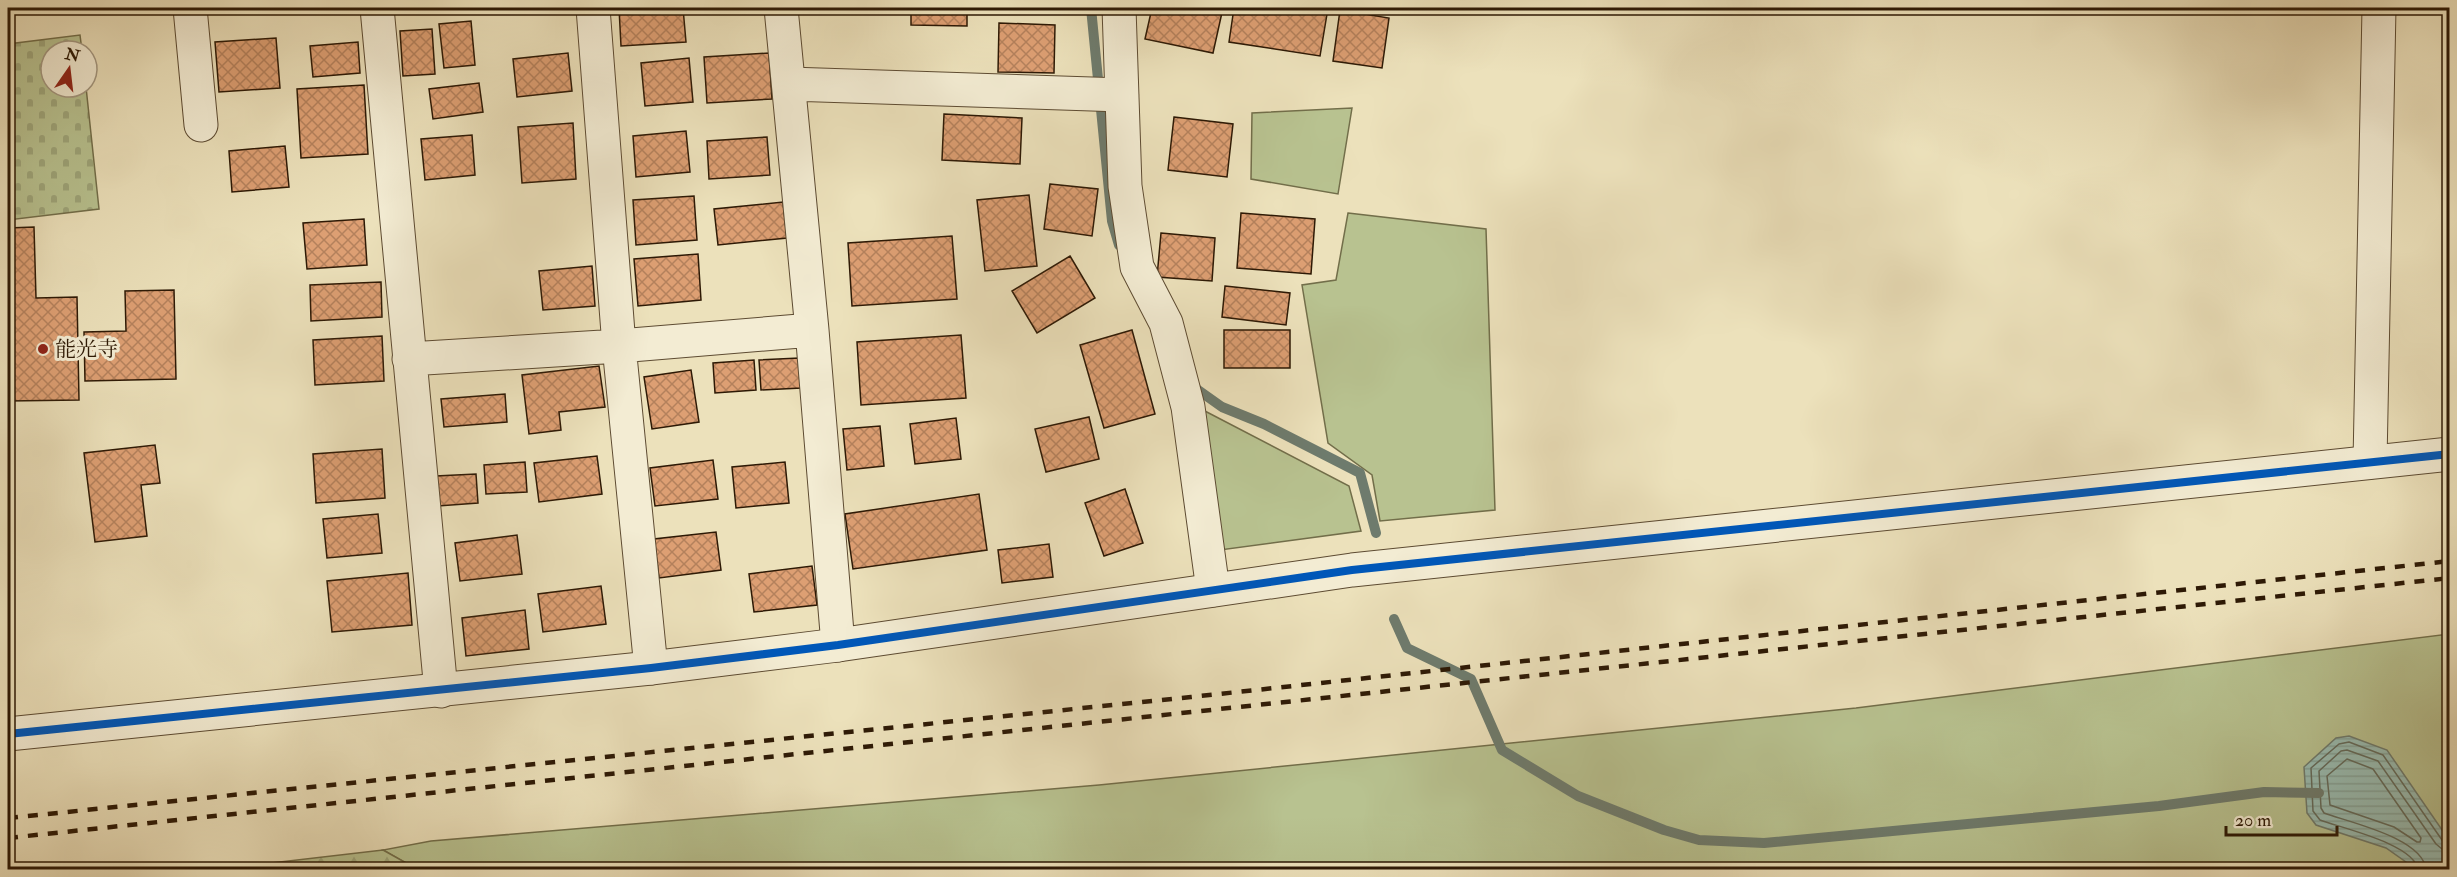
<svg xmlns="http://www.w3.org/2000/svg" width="2457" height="877" viewBox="0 0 2457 877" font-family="'IM FELL Double Pica','Noto Serif JP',serif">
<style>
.green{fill:#b8c290;stroke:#726e4a;stroke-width:1.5}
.forest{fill:url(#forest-firs);stroke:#726e4a;stroke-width:1.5}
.cemetery{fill:url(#cemetery-stones);stroke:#726e4a;stroke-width:1.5}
.water{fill:url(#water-rules);stroke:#6e7b6d;stroke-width:1.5}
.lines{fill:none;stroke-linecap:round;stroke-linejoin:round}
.shore{stroke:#636b5c;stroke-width:1.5}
.stream{stroke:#6e7b6d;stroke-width:10}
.building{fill:url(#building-cross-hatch);stroke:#2d1905;stroke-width:1.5}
.minor-casing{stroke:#5d4b32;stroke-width:35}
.tertiary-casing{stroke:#5d4b32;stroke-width:35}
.minor{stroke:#f3ecd3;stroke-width:33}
.tertiary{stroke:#f3ecd3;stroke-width:33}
.rail{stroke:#2d1905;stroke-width:4.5;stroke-dasharray:10 10;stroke-linecap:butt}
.cycleway-casing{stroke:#f3ecd3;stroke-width:11}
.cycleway{stroke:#0057b8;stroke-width:8}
.poi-dot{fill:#8f2418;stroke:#f3ecd3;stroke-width:2}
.labels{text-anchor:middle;stroke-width:6;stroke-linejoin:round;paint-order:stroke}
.poi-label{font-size:21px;fill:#2d1905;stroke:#f3ecd3;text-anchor:start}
</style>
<defs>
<pattern id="forest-firs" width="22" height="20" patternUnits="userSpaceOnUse" patternTransform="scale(1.5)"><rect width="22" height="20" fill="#b8c290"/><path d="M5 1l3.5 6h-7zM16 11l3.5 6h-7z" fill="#9ea67b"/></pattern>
<pattern id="cemetery-stones" width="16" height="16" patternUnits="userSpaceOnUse" patternTransform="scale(1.5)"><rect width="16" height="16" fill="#b8c290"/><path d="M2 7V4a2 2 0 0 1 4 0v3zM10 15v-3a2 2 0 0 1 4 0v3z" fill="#9ea67b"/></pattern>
<pattern id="water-rules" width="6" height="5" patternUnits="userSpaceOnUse" patternTransform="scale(1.5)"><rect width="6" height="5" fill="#99bdb3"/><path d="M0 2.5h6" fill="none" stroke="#84a298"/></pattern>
<pattern id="building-cross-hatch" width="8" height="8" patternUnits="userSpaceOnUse" patternTransform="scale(1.5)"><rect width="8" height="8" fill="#dd9f73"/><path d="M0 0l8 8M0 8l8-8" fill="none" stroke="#b4815c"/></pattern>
</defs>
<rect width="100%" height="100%" fill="#ece1bb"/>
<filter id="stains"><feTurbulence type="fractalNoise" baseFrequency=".00333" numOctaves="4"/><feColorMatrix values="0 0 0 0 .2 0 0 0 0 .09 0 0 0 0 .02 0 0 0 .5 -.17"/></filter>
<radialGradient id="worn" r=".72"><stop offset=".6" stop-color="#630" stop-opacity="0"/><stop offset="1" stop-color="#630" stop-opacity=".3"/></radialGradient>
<path class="green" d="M1352,108L1338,194L1251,179L1252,113Z
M1348,213L1486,229L1495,510L1380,521L1372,475L1328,443L1302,285L1336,280Z
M1201,409L1349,486L1361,531L1220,550Z
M2449,634V869L418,870L383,850L431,841L1099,785L1856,708Z"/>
<path class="forest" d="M383,850L417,869H219Z"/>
<path class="cemetery" d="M80,35L82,51H51V87H86L99,209L8,220V44Z"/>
<path class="water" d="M2349,736L2387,750L2449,840V869H2416L2386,848L2316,825L2307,813L2304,767L2336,738Z"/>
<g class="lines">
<path class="shore" d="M2347,759L2373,769L2421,838L2420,842H2417L2394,827L2330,805L2327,776Z
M2418,870C2415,844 2341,828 2320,820L2313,811L2311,768L2339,744L2349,742L2383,755L2442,840L2450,842
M2426,870C2424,838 2348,822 2324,813L2321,808L2319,771L2341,751L2347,750L2378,761L2436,844L2442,849L2450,850"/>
<path class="stream" d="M1091,8L1112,221L1119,245
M1191,385L1222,407L1264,424L1360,473L1376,533
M1394,619L1407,648L1471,679L1502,750L1578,796L1664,830L1699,840L1764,843L2159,806L2264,792L2319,793"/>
</g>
<path class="building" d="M619,8H683L686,42L621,46Z
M911,8H967V26L911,25Z
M1152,8H1223L1213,53L1145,39Z
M1234,8H1328L1320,56L1229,42Z
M1340,10L1389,18L1382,68L1333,61Z
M471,21L475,65L444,68L439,24Z
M999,23L1055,25L1054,73L998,72Z
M432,29L435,74L403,76L400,31Z
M276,38L280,88L219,92L215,42Z
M358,42L360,73L313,77L310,46Z
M568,53L572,91L517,97L513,59Z
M769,53L772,99L707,103L704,57Z
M689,58L693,102L645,106L641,63Z
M479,83L483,112L433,119L429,89Z
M364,85L368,154L301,158L297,89Z
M944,114L1022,118L1020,164L942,160Z
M1174,117L1233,124L1227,177L1168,170Z
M573,123L576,179L522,183L518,127Z
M686,131L690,172L636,177L633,136Z
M472,135L475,175L425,180L421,139Z
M767,137L770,175L709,179L707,141Z
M285,146L289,187L232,192L229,151Z
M1050,184L1098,189L1092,236L1044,229Z
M1029,195L1037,266L985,271L977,200Z
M694,196L697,240L636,245L633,200Z
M783,202L787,238L718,245L714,209Z
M1241,213L1315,219L1311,274L1237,268Z
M364,219L367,265L307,269L303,223Z
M34,227L36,298L77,297L79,400L8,401V228Z
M1161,233L1215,238L1212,281L1157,277Z
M952,236L957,299L852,306L848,243Z
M698,254L701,300L638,306L634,259Z
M1070,256L1095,298L1037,333L1012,291Z
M592,266L595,306L543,310L539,271Z
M381,282L382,317L311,321L310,285Z
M1225,286L1290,293L1286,325L1222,317Z
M174,290L176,379L85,381L84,332L126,331L125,291Z
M1132,330L1155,414L1104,428L1080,345Z
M1224,330H1290V368H1224Z
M961,335L966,398L861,405L857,342Z
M382,336L384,381L315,385L313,340Z
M799,358L801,388L761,390L759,360Z
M754,360L756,390L715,393L713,363Z
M599,366L605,407L559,412L561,430L529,434L522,375Z
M691,370L699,422L652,429L644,377Z
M505,394L507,422L444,427L441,399Z
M1089,417L1099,459L1046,472L1035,429Z
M956,418L961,459L915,464L910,424Z
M880,426L884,466L847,470L843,429Z
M155,445L160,483L141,485L147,536L95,542L84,453Z
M382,449L385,498L316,503L313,454Z
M597,456L602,494L539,502L534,463Z
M713,460L718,499L655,506L650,468Z
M525,462L527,492L486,494L484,465Z
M785,462L789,503L736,508L732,467Z
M476,474L478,503L438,506L436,476Z
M1125,489L1143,543L1104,556L1085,503Z
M979,494L987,550L853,569L845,514Z
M378,514L382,553L327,558L323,519Z
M716,532L721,570L659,578L654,539Z
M517,535L522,574L460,581L455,543Z
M1049,544L1053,577L1002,583L998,550Z
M812,566L817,605L754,612L749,574Z
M408,573L412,625L332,632L327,581Z
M601,586L606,624L543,632L538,594Z
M525,610L529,649L466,656L462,618Z"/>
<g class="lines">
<g class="minor-casing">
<path id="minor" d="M190,8L201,125
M377,8L441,691
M593,8L619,346L651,668
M781,8L812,330L838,645
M1119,8L1125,186L1137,267L1166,323L1188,407L1213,590
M789,84L1122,95
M409,359L619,346L812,330
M2370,462L2379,8"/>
</g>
<g class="tertiary-casing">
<path id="tertiary" d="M8,734L651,668L838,645L1352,570L2450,454"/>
</g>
<use href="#minor" class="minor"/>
<use href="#tertiary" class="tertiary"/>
<path class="rail" d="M8,818L1191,697L2450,561
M8,838L2450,578"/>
<g class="cycleway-casing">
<path id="cycleway" d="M8,734L651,668L838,645L1352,570L2450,454"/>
</g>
<use href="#cycleway" class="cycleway"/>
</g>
<circle class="poi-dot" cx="43" cy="349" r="6"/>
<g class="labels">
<g class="poi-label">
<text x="55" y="356">能光寺</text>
</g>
</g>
<rect width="2457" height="877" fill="none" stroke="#ece1bb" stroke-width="30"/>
<rect x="9" y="9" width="2439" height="859" fill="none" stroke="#2d1905" stroke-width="3"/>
<rect x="15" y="15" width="2427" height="847" fill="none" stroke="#2d1905" stroke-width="1.5"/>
<g transform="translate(69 69) rotate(14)"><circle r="28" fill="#f3ecd3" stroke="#a49881" stroke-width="1.5"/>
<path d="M0-4.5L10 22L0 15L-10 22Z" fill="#8f2418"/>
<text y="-9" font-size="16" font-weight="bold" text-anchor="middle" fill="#2d1905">N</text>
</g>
<path d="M2226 826v9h111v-9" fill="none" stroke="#2d1905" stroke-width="3"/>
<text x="2235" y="826" font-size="18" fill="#2d1905" stroke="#f3ecd3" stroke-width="4.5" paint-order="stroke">20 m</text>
<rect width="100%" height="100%" filter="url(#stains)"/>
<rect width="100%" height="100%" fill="url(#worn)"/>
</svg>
